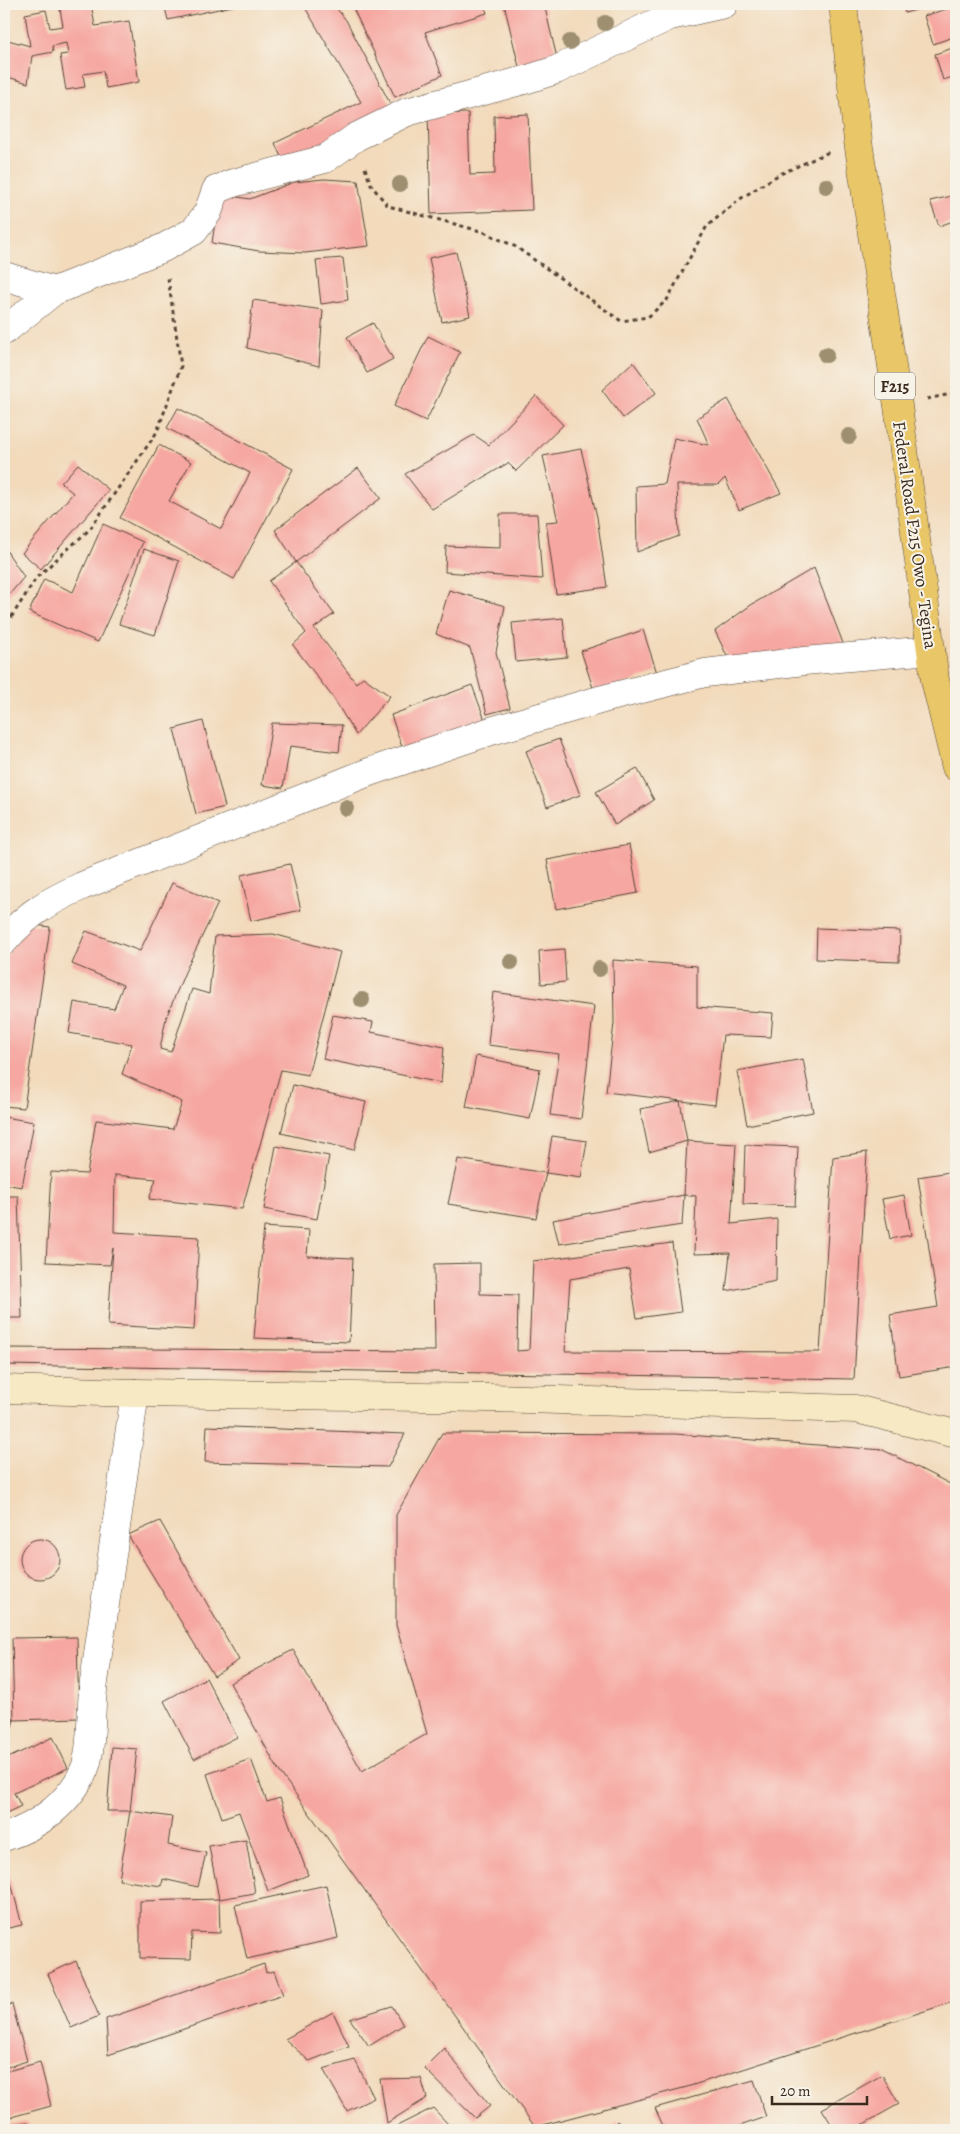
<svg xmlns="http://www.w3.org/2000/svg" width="960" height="2134" viewBox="0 0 960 2134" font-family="Alegreya,serif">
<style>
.building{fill:#f6a7a1}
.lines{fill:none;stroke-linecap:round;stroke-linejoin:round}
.minor-casing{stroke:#564436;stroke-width:29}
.secondary-casing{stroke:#564436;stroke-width:29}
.primary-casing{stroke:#564436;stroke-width:29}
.path{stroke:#564436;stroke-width:3;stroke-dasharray:4 4;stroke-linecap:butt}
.minor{stroke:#fff;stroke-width:28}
.secondary{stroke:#f6e9c3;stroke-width:28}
.primary{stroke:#e9c769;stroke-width:28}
.tree{fill:#9d8f70}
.labels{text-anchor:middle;stroke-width:4;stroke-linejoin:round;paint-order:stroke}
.shield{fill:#f7f3e8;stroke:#73665b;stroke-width:1}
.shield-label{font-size:16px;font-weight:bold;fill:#3b2a1e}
.street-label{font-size:18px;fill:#3b2a1e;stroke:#f7f3e8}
</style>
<rect width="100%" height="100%" fill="#f7f3e8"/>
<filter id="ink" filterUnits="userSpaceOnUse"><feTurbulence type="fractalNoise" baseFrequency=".02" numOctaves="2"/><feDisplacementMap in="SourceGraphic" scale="10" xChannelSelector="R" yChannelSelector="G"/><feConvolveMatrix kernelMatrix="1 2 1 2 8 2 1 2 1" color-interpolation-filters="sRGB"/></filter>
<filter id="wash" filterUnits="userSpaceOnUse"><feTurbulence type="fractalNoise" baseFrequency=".0096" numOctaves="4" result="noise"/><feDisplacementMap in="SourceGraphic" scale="20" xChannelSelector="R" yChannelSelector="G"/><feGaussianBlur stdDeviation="1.12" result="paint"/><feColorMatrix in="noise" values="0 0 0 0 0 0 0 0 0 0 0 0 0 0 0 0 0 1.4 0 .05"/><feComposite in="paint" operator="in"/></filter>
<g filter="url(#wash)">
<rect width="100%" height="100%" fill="#f2dabb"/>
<g id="blocks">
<path class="building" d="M59,4H91L95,26L129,21L139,82L106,88L103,71L83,74L85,87L66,90L60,55L68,54L66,43L52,46L53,52L32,56L28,83L4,76V39L30,46L25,14L46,10L50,28L63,26Z
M164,4H236L237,5L168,20Z
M303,4H333L346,20L392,107L371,120L284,164L275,143L361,102Z
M351,4H484L487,13L425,32L442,75L395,97Z
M504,4H544L557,58L519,67Z
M903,4H937L905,13Z
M956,6V36L933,44L924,16Z
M956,47V76L943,80L935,54Z
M468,113L470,175L495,174L494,116L528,114L532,210L431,214L428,114Z
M324,179L358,181L369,246L305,253L259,251L212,243L219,194L250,199L294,182Z
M956,195V220L939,226L930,201Z
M456,252L470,316L442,322L429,258Z
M343,258L348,300L321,304L316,260Z
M253,300L323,310L319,366L247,348Z
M373,323L393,359L367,373L347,337Z
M428,336L460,352L426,421L394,406Z
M633,362L656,393L623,418L602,390Z
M536,396L563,425L516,471L508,463L432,509L405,474L474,435L489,445Z
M728,399L781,493L739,510L725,478L718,485H677L679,536L637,552L636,486L665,484L674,438L709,445L697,418Z
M178,408L293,469L234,579L120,518L159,445L191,462L169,501L221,529L250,473L167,428Z
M581,449L597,517L607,587L556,594L546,522L558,521L543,456Z
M78,464L109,490L41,569L22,553L73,493L61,483Z
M358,468L381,498L296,562L275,530Z
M500,514H537L542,579L445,572L446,546L500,548Z
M103,524L143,542L98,642L29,612L44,579L73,592Z
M4,547L24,577L4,601Z
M144,549L179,561L155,635L119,624Z
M296,562L334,614L314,628L356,683L363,677L390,696L356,735L334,699L293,645L306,633L269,581Z
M814,568L846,651L728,658L715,631L751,605Z
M449,590L505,606L496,652L510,708L487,714L470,648L436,634Z
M563,618L567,657L516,662L512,623Z
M643,630L657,673L595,694L581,651Z
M472,685L486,723L404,753L391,715Z
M203,721L225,807L196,814L174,729Z
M272,723L342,725L339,752L290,746L283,788L262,785Z
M559,739L580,795L547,807L526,751Z
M637,768L654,800L615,825L596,792Z
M629,845L638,893L556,909L547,860Z
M290,864L301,910L251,921L241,875Z
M172,883L218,903L185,972L166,1018L160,1049L171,1052L192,989L209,994L215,936L273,934L340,952L308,1075L281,1070L242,1209L149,1199L156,1179L115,1175L114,1232L199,1237L194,1330L108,1325L113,1248L110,1265L46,1262L51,1172L87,1174L96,1120L173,1129L182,1102L122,1074L132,1044L69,1033L74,1002L114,1009L123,985L72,964L86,931L140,951Z
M28,924L50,927L24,1108L4,1106V960Z
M817,928L900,931L899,962L816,959Z
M564,949L566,982L541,984L539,951Z
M613,960L697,966V1007L773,1013L771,1037L723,1035L715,1105L606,1092L614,1023Z
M493,992L594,1006L581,1119L550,1115L559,1054L488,1045Z
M333,1015L373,1022L371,1032L444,1047L441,1083L323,1059Z
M476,1056L540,1069L530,1119L466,1107Z
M803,1059L813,1112L747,1125L737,1071Z
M293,1085L366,1102L354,1150L281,1133Z
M680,1101L687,1141L649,1152L640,1109Z
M4,1117L34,1122L22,1187L4,1184Z
M552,1136L587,1141L581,1178L546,1173L536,1218L448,1204L458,1159L546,1173Z
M687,1141L736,1144L731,1224L777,1219L776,1281L726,1291L730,1253L694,1254L696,1196L684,1195Z
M745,1145L798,1147L795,1206L743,1204Z
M276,1146L329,1156L317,1219L264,1209Z
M867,1152L854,1379L4,1365V1348L435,1351L434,1264L480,1263V1294L518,1295L517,1351L529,1350L533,1261L672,1243L681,1312L637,1318L629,1269L570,1279L565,1351L820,1352L833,1157Z
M956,1171V1367L899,1376L890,1315L938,1307L918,1177Z
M684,1195L682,1225L559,1244L553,1220Z
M904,1195L911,1235L890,1239L882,1199Z
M4,1196H18L22,1318H4Z
M264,1227L309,1230L307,1256L353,1258L349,1342L254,1338Z
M207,1426L405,1434L388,1467L205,1462Z
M442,1433L675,1434L883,1450L956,1487V2001L687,2087L535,2127L279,1771L230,1683L293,1650L362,1771L427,1734L396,1625V1515Z
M160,1521L239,1660L214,1676L128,1535Z
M20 1559a20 20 0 1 1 40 0a20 20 0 1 1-40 0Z
M77,1637L79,1718L14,1720L12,1638Z
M206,1678L237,1737L194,1759L164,1701Z
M4,1716L14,1720L4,1754Z
M53,1737L68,1768L14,1793L21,1806L4,1814V1760Z
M112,1747L137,1749L130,1811H107Z
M251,1759L267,1802L280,1798L308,1875L268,1891L239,1812L222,1818L207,1774Z
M130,1811L172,1817L168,1845L206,1853L198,1887L163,1879L162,1886L119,1880Z
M246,1840L255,1893L219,1899L209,1846Z
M6,1863L22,1925L4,1929V1864Z
M326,1885L338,1938L247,1959L235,1905Z
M219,1899L220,1933L192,1932L191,1959L140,1958V1901Z
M76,1961L99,2016L71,2028L48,1974Z
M264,1964L266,1973L274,1971L283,1995L108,2055L106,2019Z
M12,2004L27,2061L4,2068V2006Z
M392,2006L403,2025L369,2046L350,2019Z
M333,2012L349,2046L309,2061L285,2039Z
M444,2048L490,2106L475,2118L424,2068Z
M355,2060L374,2098L347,2111L323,2069Z
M40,2062L51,2106L4,2119V2072Z
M882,2075L899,2104L853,2130H835L822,2109Z
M421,2078L427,2098L387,2123L380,2079Z
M754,2080L766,2117L728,2130H665L655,2108Z
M433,2108L448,2124L438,2130H389Z
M617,2121L627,2130H610Z
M28,2122L29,2130H4V2125Z"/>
</g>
</g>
<g filter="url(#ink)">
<use href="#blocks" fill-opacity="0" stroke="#564436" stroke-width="1"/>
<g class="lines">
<g class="minor-casing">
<path id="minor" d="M4,276L54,291
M4,331L54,291L163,248L194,231L208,212L216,190L233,183L325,159L356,137L407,112L528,79L556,70L670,16L724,4
M4,941C29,912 48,902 82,886L369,772L491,731L603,699L705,673L804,661L931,650
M4,1837C38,1827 71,1802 85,1768C93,1748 90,1705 94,1682C108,1586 121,1489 135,1393"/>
</g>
<g class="secondary-casing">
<path id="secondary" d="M4,1389L135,1393L490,1398L856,1409L956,1434"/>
</g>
<g class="primary-casing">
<path id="primary" d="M843,4L858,141L898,406L935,680L956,767"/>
</g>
<path class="path" d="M365,168L371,185L388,206L484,232L516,247L621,321L648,317L667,300L707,226L743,197L778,175L829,152
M927,399L956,393
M7,624L37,577L90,529L157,432L181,366L168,278"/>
<use href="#minor" class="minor"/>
<use href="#secondary" class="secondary"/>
<use href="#primary" class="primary"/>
</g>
<g class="tree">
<circle cx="605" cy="23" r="8"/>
<circle cx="570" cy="42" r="8"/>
<circle cx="400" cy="184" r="8"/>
<circle cx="826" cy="186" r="8"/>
<circle cx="826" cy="355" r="8"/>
<circle cx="849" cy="436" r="8"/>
<circle cx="346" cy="808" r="8"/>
<circle cx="511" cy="962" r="8"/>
<circle cx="599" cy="969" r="8"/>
<circle cx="362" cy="1000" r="8"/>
</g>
</g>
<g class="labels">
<rect class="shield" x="875" y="372.5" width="40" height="27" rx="4"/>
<g class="shield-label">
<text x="895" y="392">F215</text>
</g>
<g class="street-label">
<text transform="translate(915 535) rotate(82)" y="6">Federal Road F215 Owo - Tegina</text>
</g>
</g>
<rect width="960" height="2134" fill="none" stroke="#f7f3e8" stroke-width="20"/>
<path d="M772 2096v8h95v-8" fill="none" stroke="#3b2a1e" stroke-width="2.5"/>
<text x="780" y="2096" font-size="15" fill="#3b2a1e" stroke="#f7f3e8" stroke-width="4" paint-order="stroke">20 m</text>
</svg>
